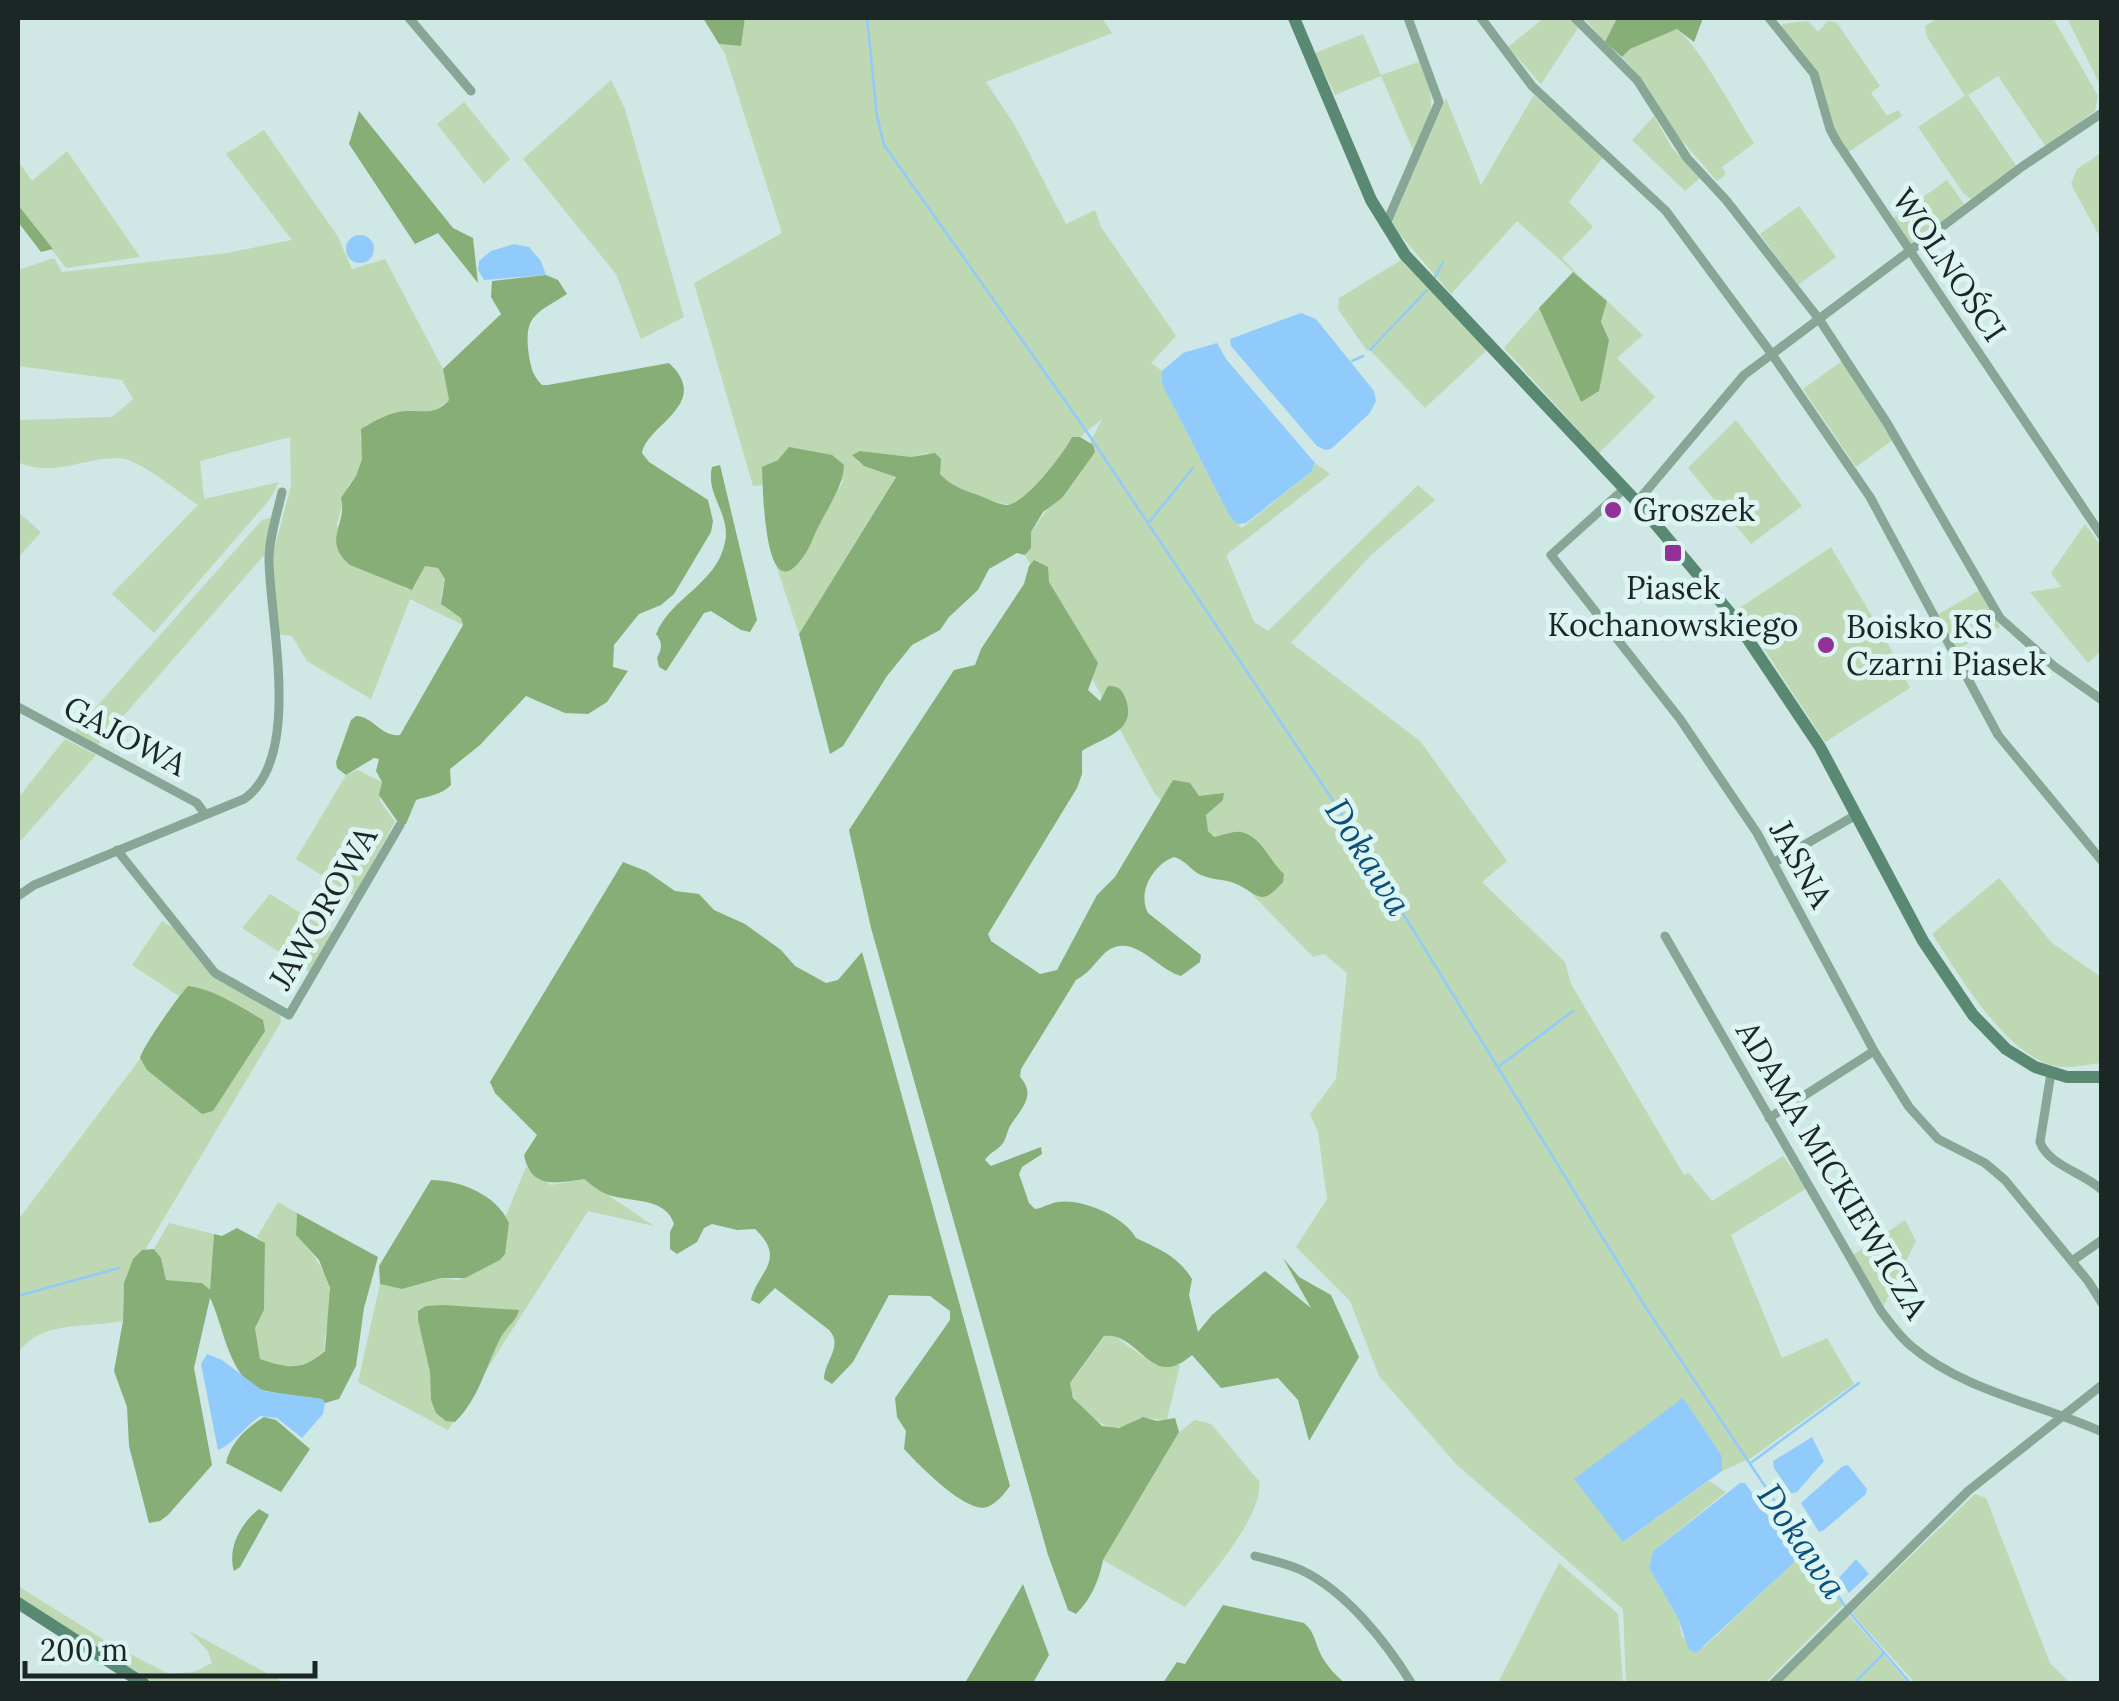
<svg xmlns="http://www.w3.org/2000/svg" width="2119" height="1701" viewBox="0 0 2119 1701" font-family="Lora,serif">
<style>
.green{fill:#bdd8b2}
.forest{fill:#87ae76}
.water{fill:#91cbfb}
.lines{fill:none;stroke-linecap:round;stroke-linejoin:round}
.stream{stroke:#91cbfb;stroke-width:2.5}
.street{stroke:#87a696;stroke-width:9}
.secondary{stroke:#5a8973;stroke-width:12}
.poi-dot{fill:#943198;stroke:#dcf4f2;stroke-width:4}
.labels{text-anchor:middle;stroke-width:10;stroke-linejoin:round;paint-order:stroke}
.street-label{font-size:32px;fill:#1c2625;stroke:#dcf4f2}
.poi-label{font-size:32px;fill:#1c2625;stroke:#dcf4f2;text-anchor:start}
.water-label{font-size:35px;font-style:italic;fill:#0c4f7b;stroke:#dcf4f2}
</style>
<rect width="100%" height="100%" fill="#cfe7e5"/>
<path class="green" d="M745,18H1102L1112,33L986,82L1014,124L1066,224L1095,210L1101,227L1176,336L1151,363L1162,371V384L1229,515L1242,528L1311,472L1315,463L1330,474L1226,555L1254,622L1268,631L1418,485L1435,500L1371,555L1291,643L1420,741L1507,861L1482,882L1565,962L1571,984L1684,1175L1689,1173L1712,1201L1783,1156L1807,1188L1731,1235L1782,1358L1827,1338L1854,1384L1751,1458L1722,1471V1456L1683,1399L1623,1542L1709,1481L1726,1492L1653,1551L1649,1568L1678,1618L1682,1637L1704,1647L1798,1559L1844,1604L1765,1683H1626L1623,1609L1457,1465L1379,1376L1350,1301L1296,1247L1327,1199L1318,1132L1310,1114L1336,1079L1347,973L1324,954L1313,957L1155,794L1025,555L1031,548V532L1049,507L1062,498L1102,419L1080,437H1072C1064,453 1032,495 1016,503C1004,509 954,489 944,479C938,473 935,462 927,453L911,457L860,451L857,462L896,476L799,634L776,565L783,569L820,524L843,481L778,460L763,467V485L753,486L694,283L782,233L725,54L719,44L741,46Z
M1544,18H1570L1578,28L1541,84L1508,47Z
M1584,18H1617L1605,42Z
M1938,18H2053L2098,96L2095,111L2046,147L1998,76L1968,95L2017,167L1971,199L1964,194L1918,127L1965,96L1927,37L1925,26Z
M2067,18H2101V87Z
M1808,21L1818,32L1828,21L1837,23L1880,86L1871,93L1887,116L1898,110L1902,116L1847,153L1833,126L1817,73L1782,27V24Z
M1677,29C1700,47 1735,114 1754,143L1722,167L1726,174L1717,181L1678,136L1642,79L1622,57L1630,49Z
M1363,34L1381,75L1419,62C1439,109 1433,105 1413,150L1381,76L1335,95L1315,53Z
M611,80L625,109L684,317L641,339L616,274L523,159Z
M1534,95L1603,157L1569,202L1593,227L1562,258L1588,285L1517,221L1451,294L1391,224L1446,98L1481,185Z
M464,102L510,159L484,184L437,124Z
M1654,116L1672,148L1701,177L1685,191L1632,140Z
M264,130L338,237L352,269L385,259L443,369L449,400L430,414L406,411L366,425L360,437L363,446L362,459L356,476L348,486L337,524L350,565L396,582L406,589L415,586L425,565L438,568L445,579L441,597L448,610L461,617L463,625L410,599L371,699L307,661L292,636L277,634L273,554L291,486L290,437L200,461L204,499L279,482L270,499L154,633L112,594L198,505C179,493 138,457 117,458C81,458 53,478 18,462V420L112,417L133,399L122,380L18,366V270L54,258L62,272L227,253L292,240L226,154Z
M67,151L140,257L66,268L18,205V161L32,181Z
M2101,153V239L2071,184L2077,169Z
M1947,180L1964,204L1910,245L1892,219Z
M1799,206L1836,257L1798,285L1760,234Z
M1403,259L1488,349L1425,408L1369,349L1367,351L1338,309L1339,298Z
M1607,301L1643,335L1617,358L1655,397L1599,453L1504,348L1539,308L1581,402Z
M1842,361L1894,439L1856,467L1803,389Z
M1736,420L1802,506L1751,544L1688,468Z
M18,512L41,532L18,558Z
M274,517L266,553L97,746L74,732L262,520Z
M2085,524L2101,546V651L2088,663L2030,592L2061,587L2051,573Z
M1831,547L1886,640L1910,688L1825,742L1738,609Z
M1980,590L2000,627L1957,649L1939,614Z
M65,739L96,755L18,844V798Z
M358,770L382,782L380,801L395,822L354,896L296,859L346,775Z
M1999,878L2052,943L2101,977V1063C2089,1064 2074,1068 2062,1067C2008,1062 1960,975 1932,934Z
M270,894L333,933L310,972L242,928Z
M162,921L177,930L212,974L280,1015L281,1022L145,1250C120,1267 124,1295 123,1321C88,1328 40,1320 18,1353V1220L140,1059C144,1043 169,1012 179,996L132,965Z
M526,1167L551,1185L584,1179L654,1226L588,1211L448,1430L358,1382L380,1284L402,1289L442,1278L458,1280L500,1260L509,1223L506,1216Z
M278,1202L297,1213L296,1235C317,1258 334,1279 330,1311C329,1325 323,1336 325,1350C301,1372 290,1368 260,1359L255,1328L264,1310L265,1243L257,1237Z
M1905,1220L1916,1241L1884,1305L1850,1257Z
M169,1223L214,1234L210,1291L202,1283L166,1280L161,1258L154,1249Z
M1113,1335L1155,1365H1180L1167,1419C1158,1421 1151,1417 1143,1418C1135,1418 1128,1426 1120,1427C1100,1431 1070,1403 1070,1383L1105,1336Z
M1195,1420L1211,1424L1259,1481C1265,1514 1206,1581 1185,1607L1103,1560L1179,1432Z
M1975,1494L1986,1498L2050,1663L2070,1683H1915L1852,1613Z
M1559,1563L1618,1614L1623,1683H1498Z
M18,1586L114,1646L169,1674L194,1672L212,1663L208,1651L189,1631L285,1683H153L18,1597Z
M1848,1614L1908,1683L1779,1684Z"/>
<path class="forest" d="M703,18H745L741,46L719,44Z
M1617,18H1703L1694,42L1677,29L1630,49L1622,57L1605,42Z
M359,111L453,228L473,238L478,283L438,233L415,244L349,144Z
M18,205L53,249L41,252L18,222Z
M1573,272L1607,301L1601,322L1609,340L1599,391L1581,402L1539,308Z
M546,275L558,280L567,294C536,314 523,315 529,356C531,368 533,376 542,385H548L669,363C713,404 646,425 642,453L649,462L708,500L713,521L711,532L674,594L661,605L639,614L614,645L613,667L628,671L607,702L588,714L565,713L526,696L480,745L450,769L451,785C442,795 427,796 416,800L406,824L400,825L379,795L382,782L376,771L379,759L374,758L346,775L337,768L336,762L351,720L356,716C374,717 381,737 400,735L463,625L461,618L441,604L445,579L438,568L425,566L412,590L350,565C321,541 348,524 341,498L356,476L362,459L361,429C374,421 390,412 406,411C424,410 435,416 449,400L443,369L501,314L491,297L492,281Z
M1072,437H1080L1093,445L1095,452L1062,498L1043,512L1031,532V548L1025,555L1017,553L989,569L978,590L949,617L940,630L912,645L887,676L843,746L830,754L799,634L896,477L864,466L852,455L860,451L911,457L935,453L941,459L940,474C949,484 962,490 975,494C984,497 996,504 1006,505C1024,506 1064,453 1072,437Z
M789,447L832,455L844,465C843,486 830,504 821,522C814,533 811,547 803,557C763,615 763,481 762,467L778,460Z
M720,465L757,620L750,632L741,630L711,611L704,613L666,671L659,667L657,658C662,648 663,643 656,634C671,597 717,584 725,542C731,514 705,494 712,467Z
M1034,560L1048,567L1049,582L1098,663L1088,690L1100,701L1108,686C1119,686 1122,689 1126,700C1137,732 1103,737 1082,751V774L1077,788L988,934L991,941L1040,974L1057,970L1097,895L1115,877L1173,780L1190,783L1199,796L1224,793L1223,800L1206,815L1208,831L1214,837C1221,836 1233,831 1240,832C1261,835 1270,862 1284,874L1283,882C1259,909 1259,893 1234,883C1224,879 1211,880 1201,875C1190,870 1186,860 1174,857C1153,865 1137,892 1148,913L1201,955L1200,962L1181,976C1157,970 1133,931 1106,952C1094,963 1092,971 1076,980L1021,1069L1020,1077C1038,1097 1019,1110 1009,1128C1008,1130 1005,1141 1003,1143C997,1151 990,1152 985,1160L991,1166L1041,1147L1042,1154L1022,1167L1019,1174L1029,1203L1035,1209C1043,1208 1050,1203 1058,1202C1082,1198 1125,1217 1136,1238C1159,1249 1178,1256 1192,1279L1189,1295L1198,1332L1212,1315L1265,1271L1311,1308L1283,1258L1299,1277L1331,1295L1359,1357L1309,1441L1298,1400L1278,1378L1221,1388L1192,1355C1150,1392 1141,1332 1104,1336L1070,1383L1073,1398L1102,1426L1119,1428L1143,1417L1157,1421L1175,1418L1179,1432L1103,1560C1099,1581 1091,1599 1076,1614L1068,1610L1048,1555L871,928L849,830L954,670L975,665L981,649L1024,584L1029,566Z
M623,862L646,871L675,891L699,894L714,910L745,924L781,950L795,966L826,983L838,980L862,952L1010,1486C1005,1493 995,1505 987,1507C966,1514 917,1463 904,1449L906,1431L897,1417L895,1398L950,1320V1311L930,1296L889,1295L853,1362L832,1384L824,1379C824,1361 844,1346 829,1330L775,1288L759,1304L751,1300C757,1272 788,1260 755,1229L737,1230L712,1224L704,1228L697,1242L677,1254L670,1249V1232L674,1224C666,1198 634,1202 612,1196C601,1193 593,1186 584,1179C557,1183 531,1190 524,1155L537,1135L495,1093L490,1082Z
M188,986C213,989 241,1007 263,1020L265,1031L213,1111L202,1114L147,1070L140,1058C144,1045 177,998 188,986Z
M431,1180C460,1180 497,1195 509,1223L505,1254L500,1260L465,1278H441L402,1289L380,1284L379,1266Z
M297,1213L378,1257L364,1308L356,1366L339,1399L325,1403L322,1399C303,1396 284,1395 266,1391C229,1384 224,1325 210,1298L194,1368L212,1465L168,1515L160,1521L149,1523L129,1446L127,1407L114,1371L123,1321L124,1283L133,1259L142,1250L154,1249L161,1258L166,1280L202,1283L210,1290L214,1234L222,1236L237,1228L265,1243L264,1310L255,1328L260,1359C289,1368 300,1372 325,1351L330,1288L319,1260L296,1235Z
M444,1305L519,1310C516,1322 507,1326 501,1337C486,1365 479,1399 455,1422L446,1421L436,1413L431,1400L430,1372L418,1320V1311L426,1306Z
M264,1417L276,1420L310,1449L281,1492L226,1463C230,1443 247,1427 264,1417Z
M259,1509L269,1515L240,1567L234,1571C227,1548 241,1523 259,1509Z
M1023,1584L1049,1655L1033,1683H965Z
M1223,1605L1304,1623C1315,1632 1315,1643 1321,1655C1327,1666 1335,1675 1345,1683H1163L1177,1662L1185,1664Z"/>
<path class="water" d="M346 249a14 14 0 1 1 28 0a14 14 0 1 1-28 0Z
M514,244L529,247L541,261L546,275L484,280L478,270L479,261L491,251Z
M1301,313L1316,319L1374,391L1376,401L1370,413L1331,449L1325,450L1317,446L1231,346L1230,339Z
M1217,343L1226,359L1315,463L1311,472L1246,523L1237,524L1229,515L1162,384V371L1183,353Z
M207,1354L222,1360L263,1391L322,1399L325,1403L323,1414L302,1438L277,1418L260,1416C247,1425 232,1445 218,1450L201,1364Z
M1683,1398L1722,1456V1471L1623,1542L1574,1479Z
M1812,1437L1824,1461L1797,1492L1791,1493L1774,1468L1773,1461Z
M1848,1465L1867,1489L1866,1494L1824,1530L1819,1532L1801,1503L1843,1466Z
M1740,1483H1745L1798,1559L1696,1653L1689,1650L1678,1618L1649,1568L1653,1551Z
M1856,1559L1869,1574L1849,1593L1839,1578Z"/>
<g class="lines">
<path class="stream" d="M867,18L877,116L884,145L1085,429L1338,808L1646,1308L1845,1606
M1434,279L1443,262
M1370,350L1426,291
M1352,361L1363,356
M1150,521L1193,468
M1498,1067L1573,1011
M18,1296L119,1268
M1752,1462L1859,1383
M1850,1613L1911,1684
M1853,1684L1884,1653"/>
<path class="street" d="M409,18L471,91
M1481,18L1532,86L1666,211L1771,353L1870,497L1998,735L2102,861
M1575,18L1637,80L1687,158L1726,200L1819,319L1887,423L2000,618L2055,667L2102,700
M1769,18L1814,74L1830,129L1837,142L2102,536
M1386,224L1439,102L1408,18
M1624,489L1551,555L1680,719L1757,833L1874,1051L1909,1107L1938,1139L1985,1163L2005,1180L2088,1281L2102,1303
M1637,502L1744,375L2023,166L2102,113
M18,707L197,803L205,814
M117,850L215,973L289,1015L400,825
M1773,863L1856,815
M18,896L34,885L244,799C303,758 270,623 269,560C269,538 277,514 282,492
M1665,936L1881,1311C1890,1323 1899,1336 1911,1346C1964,1391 2040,1404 2102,1432
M2051,1073L2040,1142C2048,1165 2084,1173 2102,1190
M1769,1118L1874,1051
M2072,1261L2102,1240
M1255,1556C1270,1560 1286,1563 1301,1570C1346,1591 1386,1642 1412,1684
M1773,1684L1968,1491L2102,1385"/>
<path class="secondary" d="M1294,18L1371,200L1405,255L1637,502L1731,614L1820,747L1923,941L1973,1015L2006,1049L2035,1067L2067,1077H2102
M18,1603L144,1684"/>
</g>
<g class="poi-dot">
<circle cx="1613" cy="510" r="10"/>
<rect x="1663" y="543" width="20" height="20" rx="5"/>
<circle cx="1826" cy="645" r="10"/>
</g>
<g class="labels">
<g class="street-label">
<text transform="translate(1949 265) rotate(56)" y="11">WOLNOŚCI</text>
<text transform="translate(125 736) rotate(28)" y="11">GAJOWA</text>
<text transform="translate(1801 864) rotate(61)" y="11">JASNA</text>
<text transform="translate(323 908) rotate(-60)" y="11">JAWOROWA</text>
<text transform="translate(1832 1170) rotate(59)" y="11">ADAMA MICKIEWICZA</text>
</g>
<g class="poi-label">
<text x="1633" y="521">Groszek</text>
<text x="1673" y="599" text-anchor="middle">Piasek<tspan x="1673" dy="37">Kochanowskiego</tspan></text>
<text x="1846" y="638">Boisko KS<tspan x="1846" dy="37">Czarni Piasek</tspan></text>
</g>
<g class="water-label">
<text transform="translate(1368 857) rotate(58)" y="12">Dokawa</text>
<text transform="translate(1802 1541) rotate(56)" y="12">Dokawa</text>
</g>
</g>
<rect width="2119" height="1701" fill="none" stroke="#1c2625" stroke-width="40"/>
<path d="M25 1661v15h290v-15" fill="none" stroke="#1c2625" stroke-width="5"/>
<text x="40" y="1661" font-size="30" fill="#1c2625" stroke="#dcf4f2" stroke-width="8" paint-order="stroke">200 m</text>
</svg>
